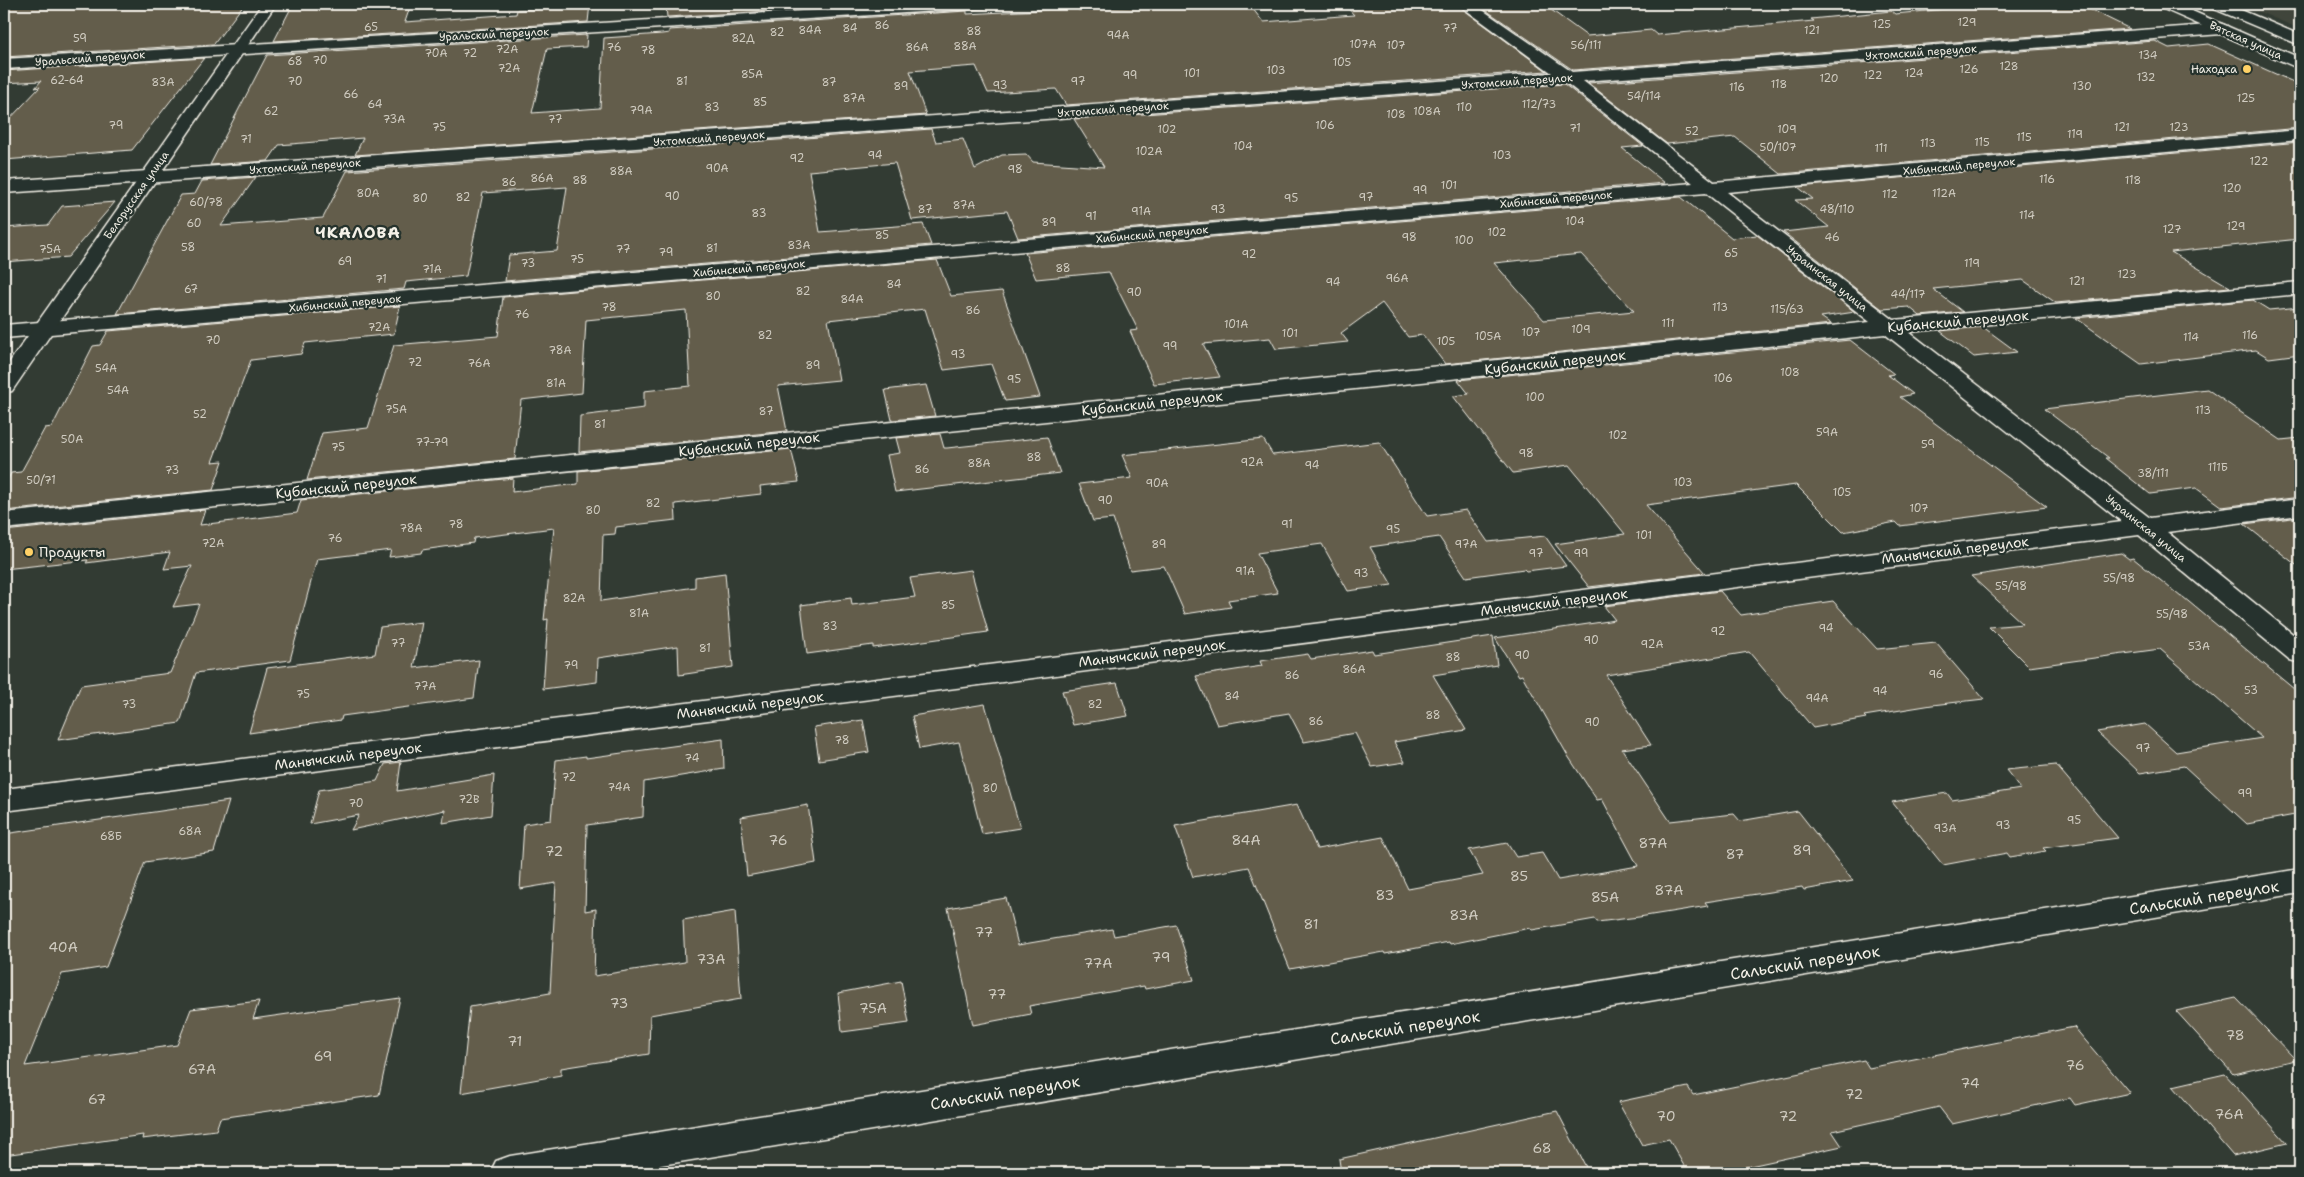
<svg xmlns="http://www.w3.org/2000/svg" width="2304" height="1177" viewBox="0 0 2304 1177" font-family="'Shantell Sans',sans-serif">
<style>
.built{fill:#41453a}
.building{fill:#635d4c;stroke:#f4f1e8;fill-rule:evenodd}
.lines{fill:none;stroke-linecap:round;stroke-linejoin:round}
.street-casing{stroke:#f4f1e8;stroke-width:3}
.secondary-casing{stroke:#f4f1e8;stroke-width:3}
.primary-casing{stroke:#f4f1e8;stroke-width:3}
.street{fill:#26332d;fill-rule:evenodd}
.secondary{fill:#26332d;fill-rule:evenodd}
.primary{fill:#26332d;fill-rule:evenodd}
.poi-dot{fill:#ffd166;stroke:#26332d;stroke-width:2}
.labels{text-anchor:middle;stroke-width:4.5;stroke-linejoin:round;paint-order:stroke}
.number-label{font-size:11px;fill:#d0ccc1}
.far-street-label{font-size:11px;fill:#f4f1e8;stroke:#26332d}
.far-poi-label{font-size:11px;fill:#f4f1e8;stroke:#26332d;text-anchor:end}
.street-label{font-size:14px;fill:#f4f1e8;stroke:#26332d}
.poi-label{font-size:14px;fill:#f4f1e8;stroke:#26332d;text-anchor:start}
.near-number-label{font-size:14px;fill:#d0ccc1}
.far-district-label{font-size:16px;font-weight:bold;letter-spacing:1px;fill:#f4f1e8;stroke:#26332d}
.near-street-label{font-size:16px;fill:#f4f1e8;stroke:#26332d}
</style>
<rect width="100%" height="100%" fill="#323b33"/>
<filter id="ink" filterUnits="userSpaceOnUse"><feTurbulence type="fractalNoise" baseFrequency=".02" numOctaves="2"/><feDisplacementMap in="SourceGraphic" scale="10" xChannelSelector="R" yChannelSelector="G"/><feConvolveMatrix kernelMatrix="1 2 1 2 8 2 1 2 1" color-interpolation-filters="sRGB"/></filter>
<g filter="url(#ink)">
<path class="built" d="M2241,4H2300V29Z"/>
<path class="building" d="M4,4H244L214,44L4,57Z
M349,4H411L405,22L516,14L517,10L538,9L539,4H590L588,22L274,41L291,8Z
M686,4H890L667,17L666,7L685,6Z
M1167,4H1249L1263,22L1354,15L1346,6L1456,4L1547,71L1066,105L1056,89L988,93L976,66L910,71L926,115L355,155L363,138L279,145L268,161L210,165L267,55L587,35L586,47L547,49L532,113L600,108L604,38L662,34L669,33V30L967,11V14L1076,8L1078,10Z
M1477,4H1543L1587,36L1651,30L1657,35L1814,21L1811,19L1891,11L1895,14L1997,4L2081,5L2130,29L1573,70Z
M2155,41L2169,48L2209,44L2300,85V128L1781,174L1735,137L1667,144L1588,83Z
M204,58L132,150L4,160V125L40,87L35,88L41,81L4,83V71Z
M1564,84L1643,146L1622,148L1665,183L1018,238L1007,211L912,220L895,163L809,171L820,232L923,224L931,245L505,281L509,255L557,251L567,187L483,193L466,276L406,282L404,289L117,314L181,195L195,194L202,181L256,177L221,226L323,218L347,171L931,129L936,142L963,139L975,169L1002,155L1026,154L1033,162L1104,167L1074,119Z
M2300,142V239L2171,252L2230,287L2056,303L2023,280L1933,289L1963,312L1920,316L1909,307L1882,309L1783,232L1829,227L1795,200L1813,199L1798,187Z
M1681,197L1732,238L1757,235L1855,312L1821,317L1831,324L1445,364L1423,335L1408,337L1382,303L1341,333L1348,342L1276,349L1270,338L1203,344L1220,377L1154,384L1130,331L1138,330L1109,272L1036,279L1025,253ZM1581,254L1634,311L1544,320L1494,263Z
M115,202L68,257L4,262V228L48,225L62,206Z
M937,260L951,296L1002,291L1040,397L1005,401L991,364L944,370L925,309L828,320L839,380L778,386L787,431L579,452L580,416L644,408V391L690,386L686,310L586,320L582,393L521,400L515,459L307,480L322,433L368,428L394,345L498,336L503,297Z
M2253,300L2269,310L2300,307V354L2269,358L2256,350L2141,364L2076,318Z
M400,306L394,334L305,343L301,354L251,360L212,462L223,461L213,490L4,511V487L11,473L21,472L45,428L52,427L93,346L100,345L108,331Z
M1983,327L2017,352L1974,357L1940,331Z
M1850,340L1894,374L1888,375L1913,394L1900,397L2047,507L1900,526L1896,522L1843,532L1796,485L1646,505L1705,573L1589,587L1555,544L1625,534L1569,465L1513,473L1453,396L1469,394L1458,380Z
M926,385L935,416L892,420L885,390Z
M2207,389L2281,440L2300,438V497L2222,507L2196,488L2150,494L2105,458H2109L2044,409Z
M940,434L944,448H947L1047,437L1060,473L895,492L887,455L900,453L896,438Z
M1263,439L1273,455L1379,442L1427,516L1466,510L1488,542L1545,536L1566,566L1526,571L1524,569L1466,577L1439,537L1370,547L1392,585L1348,591L1322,544L1257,553L1278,593L1228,600L1231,607L1185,614L1164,566L1130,570L1113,519L1093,521L1079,484L1132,478L1122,455Z
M791,449L799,482L760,486L761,494L675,504L676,520L616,527L615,534L603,535L601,601L695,587V577L725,573L733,667L679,675L678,646L598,658L597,682L543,689L548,619L544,620L554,528L474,538L473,543L422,550L421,553L389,557L391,550L317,559L290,660L196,673L180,723L58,740L81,685L170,673L199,604L173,607L192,566L164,569L170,552L86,563L88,560L4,569V531L205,510L200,525L297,513L301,500L513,478L512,492L578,484V471Z
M2300,517V568L2244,524Z
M2121,553L2129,559L2133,558L2181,597H2183L2300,694V814L2247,824L2184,766L2140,773L2097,732L2145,724L2176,752L2262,738L2160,649L2029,667L1989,627L2023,624L1971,576Z
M971,570L988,632L873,648V645L807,654L801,605L851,598L852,605L915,597L910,578Z
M1720,591L1741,615L1833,601L1877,649L1936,643L1984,699L1932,705L1864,716L1866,718L1813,728L1749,652L1606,675L1651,745L1622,749L1670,821L1734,814L1740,821L1798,811L1853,881L1804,890L1802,887L1705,902L1708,906L1639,917L1597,922L1595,919L1532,930L1530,928L1450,944L1449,942L1385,954L1384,952L1290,969L1249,867L1193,877L1175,826L1297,805L1317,849L1383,837L1408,889L1483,875L1469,850L1507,843L1516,857L1542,853L1558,880L1638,866L1602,799L1597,800L1568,756L1522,675L1519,676L1495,638L1615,620L1604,606Z
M422,622L414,668L479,660L474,698L342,716L341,720L249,733L267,668L375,654L380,627Z
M1493,636L1497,665L1433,675L1466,730L1394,742L1405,762L1372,767L1355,733L1304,742L1289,713L1217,725L1196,676L1262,666L1260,661L1308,654L1311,659L1372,650L1374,654Z
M1117,683L1128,716L1073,725L1062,691Z
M985,704L1020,828L982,834L959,742L919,749L912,716Z
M863,720L869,752L819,760L814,727Z
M723,739L724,769L644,782L643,817L587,825L585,911L596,909L594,976L685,962L683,920L735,911L741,999L650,1015L649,1054L561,1068V1075L461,1093L470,1007L550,993L556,883L520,889L524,824L551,820L556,760L586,756V758Z
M401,762L397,791L494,775L491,815L443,823L445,810L351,830L359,815L310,824L319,790L377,781L385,764Z
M2056,765L2118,838L2043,848L2046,851L2010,857L2007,853L1943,865L1892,802L1947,793L1952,800L2021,789L2006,770Z
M229,801L214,852L145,862L106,967L62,974L25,1066L177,1045L191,1009L259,1001L253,1019L400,998L379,1095L220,1118L216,1130L142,1139L143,1135L4,1155V834Z
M808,805L816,863L747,876L741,817Z
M1006,898L1018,945L1112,929L1114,936L1176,925L1194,980L1145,989L1144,986L1029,1006L1031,1014L973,1025L948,908Z
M901,981L909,1023L842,1032L838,993Z
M2236,998L2296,1060L2233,1074L2176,1011Z
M2074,1027L2130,1093L2075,1105L2070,1098L1952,1124L1939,1107L1832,1131L1842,1146L1718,1173H1688L1669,1139L1642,1145L1618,1102L1688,1087L1693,1095L1864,1060L1869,1068Z
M2225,1074L2287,1143L2233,1156L2173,1086Z
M1557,1111L1589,1173H1341L1339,1159Z"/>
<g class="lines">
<g class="street-casing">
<path id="street" d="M917,4H992L985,8L4,69V59Z
M1458,4H1474L1572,72L2222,24L2227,26L2230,29L2227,32L2222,34L1583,81L1714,182L2300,130V140L1727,192L1894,320L2300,282V294L1909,332L2150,518L2300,499V515L2167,532L2300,640V663L2290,660L2139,535L4,811V789L2122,522L1885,334L4,529V513L1870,322L1706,193L4,338V325L1693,183L1565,82L4,193V181L1552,73Z"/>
</g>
<g class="secondary-casing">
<path id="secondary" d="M262,4H276L12,391L4,393V370Z
M2300,869V893L613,1173H490L496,1161L510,1156Z"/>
</g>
<g class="primary-casing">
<path id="primary" d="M2157,4H2176L2300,58V69L2159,7Z
M2208,4H2227L2300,35V45L2210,7Z"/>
</g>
<use href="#street" class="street"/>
<use href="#secondary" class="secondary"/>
<use href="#primary" class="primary"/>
</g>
</g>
<g class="poi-dot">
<circle cx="2247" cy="69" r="5"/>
<circle cx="29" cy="552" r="5"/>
</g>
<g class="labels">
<g class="number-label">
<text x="1967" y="26">129</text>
<text x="1882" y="28">125</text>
<text x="882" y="29">86</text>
<text x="371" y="31">65</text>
<text x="850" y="32">84</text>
<text x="1450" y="32">77</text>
<text x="810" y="34">84А</text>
<text x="1812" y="34">121</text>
<text x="974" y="35">88</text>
<text x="777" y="36">82</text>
<text x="1118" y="39">94А</text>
<text x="80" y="42">59</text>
<text x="743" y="42">82Д</text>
<text x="1363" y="48">107А</text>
<text x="1396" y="49">107</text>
<text x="1586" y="49">56/111</text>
<text x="965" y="50">88А</text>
<text x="614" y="51">76</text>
<text x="917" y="51">86А</text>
<text x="507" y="53">72А</text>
<text x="648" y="54">78</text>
<text x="436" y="57">70А</text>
<text x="470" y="57">72</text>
<text x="2148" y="59">134</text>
<text x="320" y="64">70</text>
<text x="295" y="65">68</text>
<text x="1342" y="66">105</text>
<text x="2009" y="70">128</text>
<text x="509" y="72">72А</text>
<text x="1969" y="73">126</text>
<text x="1276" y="74">103</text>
<text x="1192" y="77">101</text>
<text x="1914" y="77">124</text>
<text x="752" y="78">85А</text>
<text x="1130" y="79">99</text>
<text x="1873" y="79">122</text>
<text x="2146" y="81">132</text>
<text x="1829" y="82">120</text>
<text x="67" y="84">62-64</text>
<text x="295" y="85">70</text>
<text x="682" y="85">81</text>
<text x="1078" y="85">97</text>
<text x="163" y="86">83А</text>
<text x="829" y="86">87</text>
<text x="1779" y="88">118</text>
<text x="1000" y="89">93</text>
<text x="901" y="90">89</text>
<text x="2082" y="90">130</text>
<text x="1737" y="91">116</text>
<text x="351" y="98">66</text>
<text x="1644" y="100">54/114</text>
<text x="854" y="102">87А</text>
<text x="2246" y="102">125</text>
<text x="760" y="106">85</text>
<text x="375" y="108">64</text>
<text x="1539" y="108">112/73</text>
<text x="712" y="111">83</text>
<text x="1464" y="111">110</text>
<text x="641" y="114">79А</text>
<text x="271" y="115">62</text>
<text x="1427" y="115">108А</text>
<text x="1396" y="118">108</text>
<text x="394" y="123">73А</text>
<text x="555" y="123">77</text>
<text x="116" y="129">79</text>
<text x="1325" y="129">106</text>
<text x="439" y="131">75</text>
<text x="2122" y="131">121</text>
<text x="2179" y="131">123</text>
<text x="1575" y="132">71</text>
<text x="1167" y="133">102</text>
<text x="1787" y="133">109</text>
<text x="1692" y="135">52</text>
<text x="2075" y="138">119</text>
<text x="2024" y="141">115</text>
<text x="246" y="143">71</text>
<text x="1982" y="146">115</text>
<text x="1928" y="147">113</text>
<text x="1243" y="150">104</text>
<text x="1778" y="151">50/107</text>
<text x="1881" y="152">111</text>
<text x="1149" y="155">102А</text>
<text x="875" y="159">94</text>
<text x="1502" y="159">103</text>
<text x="797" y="162">92</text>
<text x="2259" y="165">122</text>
<text x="717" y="172">90А</text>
<text x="1015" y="173">98</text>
<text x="621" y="175">88А</text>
<text x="542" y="182">86А</text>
<text x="2047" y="183">116</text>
<text x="580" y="184">88</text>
<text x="2133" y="184">118</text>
<text x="509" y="186">86</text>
<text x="1449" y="189">101</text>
<text x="2232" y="192">120</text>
<text x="1420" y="194">99</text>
<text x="368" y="197">80А</text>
<text x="1944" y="197">112А</text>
<text x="1890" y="198">112</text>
<text x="672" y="200">90</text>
<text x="463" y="201">82</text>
<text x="1366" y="201">97</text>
<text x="420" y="202">80</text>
<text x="1291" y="202">95</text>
<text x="206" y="206">60/78</text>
<text x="964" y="209">87А</text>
<text x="925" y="213">87</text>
<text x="1218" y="213">93</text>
<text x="1837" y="213">48/110</text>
<text x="1141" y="215">91А</text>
<text x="759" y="217">83</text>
<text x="2027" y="219">114</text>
<text x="1091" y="220">91</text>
<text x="1575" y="225">104</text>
<text x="1049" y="226">89</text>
<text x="194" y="227">60</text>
<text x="2236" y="230">129</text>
<text x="2172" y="233">127</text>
<text x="1497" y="236">102</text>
<text x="882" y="239">85</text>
<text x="1409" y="241">98</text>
<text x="1832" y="241">46</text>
<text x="1464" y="244">100</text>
<text x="799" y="249">83А</text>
<text x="188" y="251">58</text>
<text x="712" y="252">81</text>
<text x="50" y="253">75А</text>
<text x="623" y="253">77</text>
<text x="666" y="256">79</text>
<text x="1731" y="257">65</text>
<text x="1249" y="258">92</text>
<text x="577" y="263">75</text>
<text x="345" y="265">69</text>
<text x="528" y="267">73</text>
<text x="1972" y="267">119</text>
<text x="1063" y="272">88</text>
<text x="432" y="273">71А</text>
<text x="2127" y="278">123</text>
<text x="1397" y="282">96А</text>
<text x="381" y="283">71</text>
<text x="2077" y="285">121</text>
<text x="1333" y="286">94</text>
<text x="894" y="288">84</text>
<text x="191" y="293">67</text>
<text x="803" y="295">82</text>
<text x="1134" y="296">90</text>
<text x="1908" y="298">44/117</text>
<text x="713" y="300">80</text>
<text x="852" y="303">84А</text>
<text x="609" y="311">78</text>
<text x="1720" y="311">113</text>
<text x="1787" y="313">115/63</text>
<text x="973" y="314">86</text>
<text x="522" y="318">76</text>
<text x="1668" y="327">111</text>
<text x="1236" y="328">101А</text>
<text x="379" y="331">72А</text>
<text x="1581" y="333">109</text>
<text x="1531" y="336">107</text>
<text x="1290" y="337">101</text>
<text x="765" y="339">82</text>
<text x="2250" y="339">116</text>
<text x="1488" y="340">105А</text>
<text x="2191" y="341">114</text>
<text x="213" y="344">70</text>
<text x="1446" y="345">105</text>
<text x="1170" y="350">99</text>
<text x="560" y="354">78А</text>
<text x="958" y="358">93</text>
<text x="415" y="366">72</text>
<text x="479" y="367">76А</text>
<text x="813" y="369">89</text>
<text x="106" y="372">54А</text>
<text x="1790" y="376">108</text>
<text x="1723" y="382">106</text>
<text x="1014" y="383">95</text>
<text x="556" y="387">81А</text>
<text x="118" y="394">54А</text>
<text x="1535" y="401">100</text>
<text x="396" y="413">75А</text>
<text x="2203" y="414">113</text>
<text x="766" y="415">87</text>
<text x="200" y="418">52</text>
<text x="600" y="428">81</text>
<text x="1827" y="436">59А</text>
<text x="1618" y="439">102</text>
<text x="72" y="443">50А</text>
<text x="432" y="446">77-79</text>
<text x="1928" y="448">59</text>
<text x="338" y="451">75</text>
<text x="1526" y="457">98</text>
<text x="1034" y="461">88</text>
<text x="1252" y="466">92А</text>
<text x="979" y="467">88А</text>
<text x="1312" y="469">94</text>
<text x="2218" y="471">111Б</text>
<text x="922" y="473">86</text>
<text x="172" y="474">73</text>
<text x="2153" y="477">38/111</text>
<text x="41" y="484">50/71</text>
<text x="1683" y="486">103</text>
<text x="1157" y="487">90А</text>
<text x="1842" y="496">105</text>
<text x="1105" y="504">90</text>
<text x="653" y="507">82</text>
<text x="1919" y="512">107</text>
<text x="593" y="514">80</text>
<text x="456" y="528">78</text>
<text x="1287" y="528">91</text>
<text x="411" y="532">78А</text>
<text x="1393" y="533">95</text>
<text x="1644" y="539">101</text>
<text x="335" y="542">76</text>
<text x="213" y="547">72А</text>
<text x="1159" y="548">89</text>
<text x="1466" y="548">97А</text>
<text x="1536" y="557">97</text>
<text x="1581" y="557">99</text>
<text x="1245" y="575">91А</text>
<text x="1361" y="577">93</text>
<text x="2119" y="582">55/98</text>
<text x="2011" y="590">55/98</text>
<text x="574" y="602">82А</text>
<text x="948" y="609">85</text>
<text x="639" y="617">81А</text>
<text x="2172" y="618">55/98</text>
<text x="830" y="630">83</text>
<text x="1826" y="632">94</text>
<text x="1718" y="635">92</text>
<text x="1591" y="644">90</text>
<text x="398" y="647">77</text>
<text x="1652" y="648">92А</text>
<text x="2199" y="650">53А</text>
<text x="705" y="652">81</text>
<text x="1522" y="659">90</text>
<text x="1453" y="661">88</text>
<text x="571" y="669">79</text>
<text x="1354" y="673">86А</text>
<text x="1936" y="678">96</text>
<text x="1292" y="679">86</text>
<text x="425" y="690">77А</text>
<text x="2251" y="694">53</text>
<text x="1880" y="695">94</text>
<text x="303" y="698">75</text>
<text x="1232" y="700">84</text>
<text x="1817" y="702">94А</text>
<text x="129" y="708">73</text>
<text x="1095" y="708">82</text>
<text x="1433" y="719">88</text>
<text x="1316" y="725">86</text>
<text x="1592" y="726">90</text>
<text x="842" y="744">78</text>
<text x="2143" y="752">97</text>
<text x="692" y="762">74</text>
<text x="569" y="781">72</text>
<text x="619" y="791">74А</text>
<text x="990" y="792">80</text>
<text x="2245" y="797">99</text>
<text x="469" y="803">72В</text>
<text x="356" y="807">70</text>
<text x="2074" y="824">95</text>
<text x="2003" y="829">93</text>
<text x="1945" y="832">93А</text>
<text x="190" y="835">68А</text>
<text x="111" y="840">68Б</text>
</g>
<g class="far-street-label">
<text transform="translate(494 34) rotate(-3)" y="4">Уральский переулок</text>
<text transform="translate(2246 40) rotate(24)" y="4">Вятская улица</text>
<text transform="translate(1921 52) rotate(-4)" y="4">Ухтомский переулок</text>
<text transform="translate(90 58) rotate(-4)" y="4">Уральский переулок</text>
<text transform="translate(1517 81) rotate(-4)" y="4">Ухтомский переулок</text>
<text transform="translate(1113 109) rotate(-4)" y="4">Ухтомский переулок</text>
<text transform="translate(709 138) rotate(-4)" y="4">Ухтомский переулок</text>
<text transform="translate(305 166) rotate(-4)" y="4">Ухтомский переулок</text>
<text transform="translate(1959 166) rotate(-5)" y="4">Хибинский переулок</text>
<text transform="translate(136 195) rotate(-55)" y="4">Белорусская улица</text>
<text transform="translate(1556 199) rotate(-5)" y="4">Хибинский переулок</text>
<text transform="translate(1152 234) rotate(-5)" y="4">Хибинский переулок</text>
<text transform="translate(749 268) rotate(-5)" y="4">Хибинский переулок</text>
<text transform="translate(1827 278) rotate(38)" y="4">Украинская улица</text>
<text transform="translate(345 303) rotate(-5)" y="4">Хибинский переулок</text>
<text transform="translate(2146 528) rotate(39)" y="4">Украинская улица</text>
</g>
<g class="far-poi-label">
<text x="2237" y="73">Находка</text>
</g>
<g class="street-label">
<text transform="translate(1958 321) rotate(-5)" y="5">Кубанский переулок</text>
<text transform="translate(1555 362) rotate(-6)" y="5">Кубанский переулок</text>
<text transform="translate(1152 403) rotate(-6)" y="5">Кубанский переулок</text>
<text transform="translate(749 444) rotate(-6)" y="5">Кубанский переулок</text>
<text transform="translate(346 486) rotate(-6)" y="5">Кубанский переулок</text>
<text transform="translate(1955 550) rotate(-7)" y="5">Манычский переулок</text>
<text transform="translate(1554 602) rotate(-7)" y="5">Манычский переулок</text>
<text transform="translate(1152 653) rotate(-7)" y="5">Манычский переулок</text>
<text transform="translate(750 705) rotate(-7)" y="5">Манычский переулок</text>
<text transform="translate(348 756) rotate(-7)" y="5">Манычский переулок</text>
</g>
<g class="poi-label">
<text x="39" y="557">Продукты</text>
</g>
<g class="near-number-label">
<text x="778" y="845">76</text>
<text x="1246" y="845">84А</text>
<text x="1653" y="848">87А</text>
<text x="1802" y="855">89</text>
<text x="554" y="856">72</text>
<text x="1735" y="859">87</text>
<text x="1519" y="881">85</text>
<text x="1669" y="895">87А</text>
<text x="1385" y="900">83</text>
<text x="1605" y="902">85А</text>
<text x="1464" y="920">83А</text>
<text x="1311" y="929">81</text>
<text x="984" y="937">77</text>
<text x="63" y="952">40А</text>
<text x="1161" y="962">79</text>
<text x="711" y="964">73А</text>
<text x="1098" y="968">77А</text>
<text x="997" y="999">77</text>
<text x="619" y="1008">73</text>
<text x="873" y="1013">75А</text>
<text x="2235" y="1040">78</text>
<text x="515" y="1046">71</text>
<text x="323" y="1061">69</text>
<text x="2075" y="1070">76</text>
<text x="202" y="1074">67А</text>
<text x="1970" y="1088">74</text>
<text x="1854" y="1099">72</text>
<text x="97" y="1104">67</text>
<text x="2229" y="1119">76А</text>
<text x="1666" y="1121">70</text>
<text x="1788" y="1121">72</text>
<text x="1542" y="1153">68</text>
</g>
<g class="far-district-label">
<text x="358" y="238">ЧКАЛОВА</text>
</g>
<g class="near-street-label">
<text transform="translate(2204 897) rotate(-9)" y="6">Сальский переулок</text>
<text transform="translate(1805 962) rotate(-9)" y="6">Сальский переулок</text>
<text transform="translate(1405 1027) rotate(-9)" y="6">Сальский переулок</text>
<text transform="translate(1005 1092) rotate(-9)" y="6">Сальский переулок</text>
</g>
</g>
<rect width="2304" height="1177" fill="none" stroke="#26332d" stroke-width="20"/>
<rect x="10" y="10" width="2284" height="1157" fill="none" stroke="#f4f1e8" stroke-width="2" filter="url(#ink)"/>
</svg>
